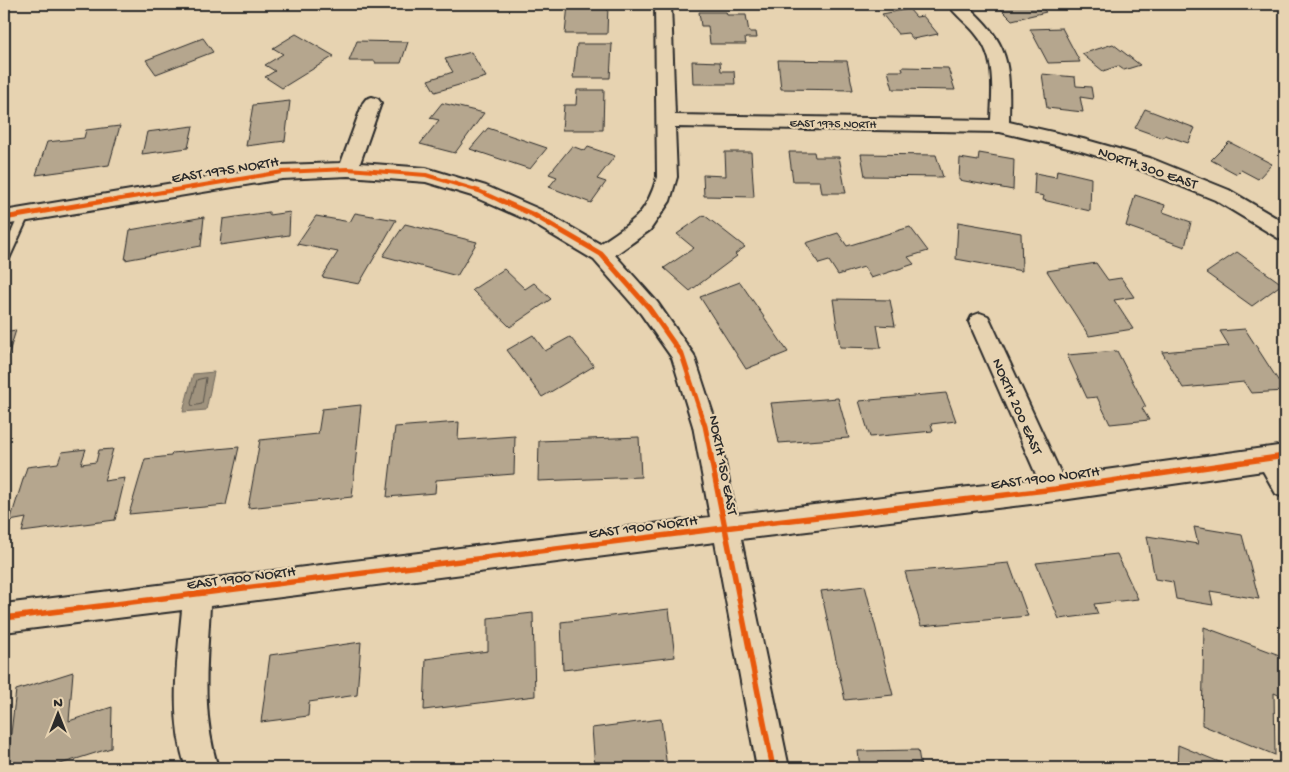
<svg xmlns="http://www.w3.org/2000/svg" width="1289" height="772" viewBox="0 0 1289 772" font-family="'Gochi Hand',sans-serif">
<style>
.water{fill:#a0937e;stroke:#71695d}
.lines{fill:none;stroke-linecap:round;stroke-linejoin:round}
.shore{stroke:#5a554c;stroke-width:1}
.building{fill:#b5a68e;stroke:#2b2b2b}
.lane-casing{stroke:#2b2b2b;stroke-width:4}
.street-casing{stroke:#2b2b2b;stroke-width:4}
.lane{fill:#e7d3b1;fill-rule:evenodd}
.street{fill:#e7d3b1;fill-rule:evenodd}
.cycleway-far2-casing{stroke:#e7d3b1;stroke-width:6}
.cycleway-far1-casing{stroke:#e7d3b1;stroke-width:8}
.cycleway-casing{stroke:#e7d3b1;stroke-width:9}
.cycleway-far2{stroke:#e8590c;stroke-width:4}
.cycleway-far1{stroke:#e8590c;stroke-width:5}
.cycleway{stroke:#e8590c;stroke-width:5.5}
.labels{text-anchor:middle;stroke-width:4.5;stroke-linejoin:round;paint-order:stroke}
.far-street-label{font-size:12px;fill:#2b2b2b;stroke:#e7d3b1}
.street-label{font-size:15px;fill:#2b2b2b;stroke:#e7d3b1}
</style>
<rect width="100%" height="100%" fill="#e7d3b1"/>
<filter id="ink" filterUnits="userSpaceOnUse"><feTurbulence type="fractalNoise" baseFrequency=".02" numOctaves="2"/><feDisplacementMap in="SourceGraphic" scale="10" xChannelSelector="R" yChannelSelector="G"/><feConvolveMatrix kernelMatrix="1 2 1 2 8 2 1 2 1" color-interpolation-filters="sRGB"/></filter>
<g filter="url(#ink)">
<path class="water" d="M214,372L206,410L183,412L193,374Z"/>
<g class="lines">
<path class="shore" d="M206,378L202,404L192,406L191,403L197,380Z"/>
</g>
<path class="building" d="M1008,4H1037L1046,12L1012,20L999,7L1010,5Z
M568,5H608L607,34H565Z
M909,9L916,17L923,16L938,34L913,39L908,33L898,34L882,14Z
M699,12H726L727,15H746L749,32H756L757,38H745L746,44H710L708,26H701Z
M1062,28L1080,62L1048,63L1030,29Z
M296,34L334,56L282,88L265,77L275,71L265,65L283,54L273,48Z
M203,38L213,52L156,74L146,60Z
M357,41L408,42L401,63H375V61H349Z
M577,44H612L610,78H573Z
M1113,44L1140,65L1124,70L1118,66L1103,71L1082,54Z
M471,52L486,77L435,92L428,80L453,72L445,59Z
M778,60L847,61L853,90L781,89Z
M692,61L720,62L721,71H734L735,84H693Z
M902,67L948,68L955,90L893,89L888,71H903Z
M1042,74L1075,77L1076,86L1091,87L1093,99L1080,97L1083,112L1047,108Z
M577,90H604L603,130H562L564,105H576Z
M290,101L285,141L246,146L253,105Z
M442,103L484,113L455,153L420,144L439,120L430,118Z
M1145,109L1195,128L1188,143L1165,135L1163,138L1135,128Z
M120,126L109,165L36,175L47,142L84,138L86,130Z
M193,126L188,148L142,154L147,132Z
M488,128L547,148L530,169L470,149Z
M1229,142L1272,164L1258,179L1241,170L1237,174L1211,160Z
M572,146L585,151L588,147L615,156L597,179L606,182L591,203L549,187L557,177L549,174Z
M725,152H751L754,197L704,196L703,175L726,176Z
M789,152H814L815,157H839L846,193H822L820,181H793Z
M979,153L1014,159L1013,190L959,180L960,158L978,161Z
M861,154L936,155L943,177L865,176Z
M1057,170L1091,178L1090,211L1043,200L1044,196L1034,194L1035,173L1056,177Z
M1135,195L1165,205L1163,212L1191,222L1185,247L1126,226Z
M269,212V215L290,212L289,235L220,245L223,219Z
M355,213L396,220L359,284L322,277L338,252L297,244L316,216L350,222Z
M704,215L745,247L735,254L737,256L690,291L664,268L694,248L677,234Z
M204,217L201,246L125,260L130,230Z
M958,222L1021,233L1022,271L956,259Z
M405,224L477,242L457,276L383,256Z
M910,227L928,251L908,257L914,264L871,278L864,267L838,275L829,261L819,264L806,243L838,233L847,246Z
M1237,252L1282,284L1252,306L1206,273Z
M1096,263L1108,280L1121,278L1134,297L1114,300L1133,329L1089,336L1047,271Z
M504,269L525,289L534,283L551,299L510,327L472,290Z
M740,282L788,352L746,369L700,297Z
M833,299L890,300L895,326L877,325L881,348L840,347Z
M1245,329L1285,391L1251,393L1244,382L1183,388L1162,352L1229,346L1220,331Z
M16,330L4,369V332Z
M533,335L545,351L570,337L594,366L542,397L507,350Z
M1117,351L1146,407L1142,408L1149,420L1110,424L1097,397L1087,398L1067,355Z
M946,393L956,421L931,424L933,431L870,437L859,401Z
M838,398L849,438L779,443L771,403Z
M361,405L352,497L248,508L260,440L318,434L322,409Z
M459,422L458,440L515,436L514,474L436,480L435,493L387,497L395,427Z
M639,437L641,477L538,481L539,441Z
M239,447L226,505L129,514L145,459L171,456L172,453Z
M86,449L81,464L96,462L99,450L113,449L104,481L125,478L115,520L22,532L26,518L10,521L27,467L58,463L62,452Z
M1194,527L1242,535L1259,599L1210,591L1213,605L1176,599L1173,582L1155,579L1147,536L1198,544Z
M1117,554L1138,599L1094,604L1098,614L1059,619L1036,563Z
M1009,563L1028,616L921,626L905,572Z
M865,586L893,695L845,700L821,591Z
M669,609L675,657L563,670L561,622Z
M533,613L535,696L424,710L426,659L488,651V618Z
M1204,627L1282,656L1283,697L1274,693L1275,755L1202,725Z
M361,642L357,695L309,702L308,716L261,722L270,655Z
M73,672L69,721L112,707L111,748L48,768H7L16,690Z
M661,719L667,768H595L592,728Z
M1178,745L1234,768H1177Z
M918,750L921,768H860L858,751Z"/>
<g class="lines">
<g class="lane-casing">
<path id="lane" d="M24,211L29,215L9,259L4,263V249L19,215Z"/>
</g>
<g class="street-casing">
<path id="street" d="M655,4H671L675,115L991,120C992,89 997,58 975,33C967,23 955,15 948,4H965C1011,44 1010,64 1009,122L1083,139L1150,158L1229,190L1285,223V241L1278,238L1215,200L1136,168L1081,151L1000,132L675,127L677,177L670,201L650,230L615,255L657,302L694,355L717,426L736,514L1038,479L969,322L972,316L980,313L988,316L991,322L1062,476L1285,445V498L1276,494L1263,471L1055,501L741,539L789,768H757L715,542L210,606C207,665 201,711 218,768H186C169,717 177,663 182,610L4,632V604L710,517L693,426L672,358L641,314L594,260L527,220L472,196L426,182L348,176L282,179L4,225V211L282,165L341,163L363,103L366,99L372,97L378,99L381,103L360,163L426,168L486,186L541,210L600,244C633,221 645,217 657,177Z"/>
</g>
<use href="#lane" class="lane"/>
<use href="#street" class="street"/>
<g class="cycleway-far2-casing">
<path id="cycleway-far2" d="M103,202L282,172L348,169L426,175L479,191L503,202"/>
</g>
<g class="cycleway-far1-casing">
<path id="cycleway-far1" d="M500,200L534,215L601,254L649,308L682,355L705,426L711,455
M4,218L110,200"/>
</g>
<g class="cycleway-casing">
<path id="cycleway" d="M710,453L773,768
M4,618L724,528L1055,489L1285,456"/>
</g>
<use href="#cycleway-far2" class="cycleway-far2"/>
<use href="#cycleway-far1" class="cycleway-far1"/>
<use href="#cycleway" class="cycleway"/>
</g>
</g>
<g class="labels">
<g class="far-street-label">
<text transform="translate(833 123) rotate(1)" y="4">EAST 1975 NORTH</text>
</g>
<g class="street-label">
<text transform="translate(1148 167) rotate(19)" y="5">NORTH 300 EAST</text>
<text transform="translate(225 169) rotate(-9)" y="5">EAST 1975 NORTH</text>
<text transform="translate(1018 406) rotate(66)" y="5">NORTH 200 EAST</text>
<text transform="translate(724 465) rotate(79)" y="5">NORTH 150 EAST</text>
<text transform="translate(1045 477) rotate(-7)" y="5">EAST 1900 NORTH</text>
<text transform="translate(643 526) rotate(-7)" y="5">EAST 1900 NORTH</text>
<text transform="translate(241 577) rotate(-7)" y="5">EAST 1900 NORTH</text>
</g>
</g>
<rect width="1289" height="772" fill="none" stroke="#e7d3b1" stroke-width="20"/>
<rect x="10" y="10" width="1269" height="752" fill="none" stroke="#2b2b2b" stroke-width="2" filter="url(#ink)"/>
<g transform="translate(58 714)" stroke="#e7d3b1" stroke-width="4" paint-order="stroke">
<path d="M0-4L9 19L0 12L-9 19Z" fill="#2b2b2b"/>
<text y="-8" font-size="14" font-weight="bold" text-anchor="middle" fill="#2b2b2b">N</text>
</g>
</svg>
